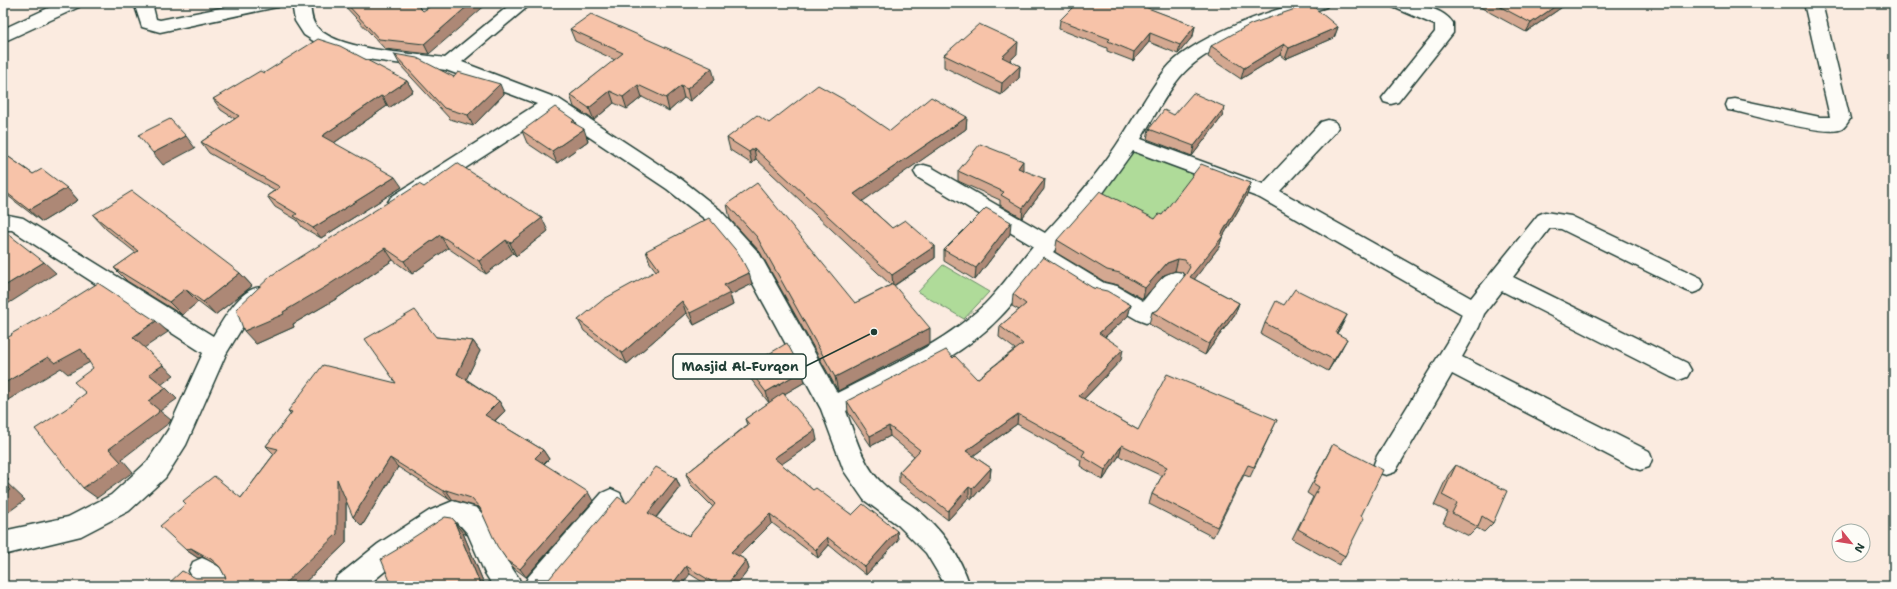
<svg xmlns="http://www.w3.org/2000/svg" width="1897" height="589" viewBox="0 0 1897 589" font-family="'Shantell Sans',sans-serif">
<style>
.green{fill:#afdb99;stroke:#678c66}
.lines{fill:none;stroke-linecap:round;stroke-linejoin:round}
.street-casing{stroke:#1f3d34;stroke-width:3}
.street{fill:#fdfcf7;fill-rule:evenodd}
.wall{fill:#d4a891;stroke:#1f3d34}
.shaded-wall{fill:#ad8876;stroke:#1f3d34}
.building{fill:#f7c3a9;stroke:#1f3d34}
.leader{fill:none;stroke:#1f3d34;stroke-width:1.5}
.callout-dot{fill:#1f3d34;stroke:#fdfcf7;stroke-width:1.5}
.callout{fill:#fdfcf7;stroke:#1f3d34;stroke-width:1.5}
.callout-label{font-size:13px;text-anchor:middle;font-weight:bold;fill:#1f3d34}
</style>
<rect width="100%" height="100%" fill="#fbebe0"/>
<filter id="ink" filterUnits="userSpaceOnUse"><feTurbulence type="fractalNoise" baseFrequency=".025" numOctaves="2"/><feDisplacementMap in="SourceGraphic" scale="8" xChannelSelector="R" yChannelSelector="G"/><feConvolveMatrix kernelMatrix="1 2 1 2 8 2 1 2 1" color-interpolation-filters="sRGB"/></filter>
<g filter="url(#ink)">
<path class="green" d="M1129,148L1196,172L1156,226L1092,200Z
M943,265L989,292L964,319L918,292Z"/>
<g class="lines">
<g class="street-casing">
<path id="street" d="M59,3H82L79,7L3,42V29Z
M134,3H152L156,19L160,20L246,3H281L278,7L272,8L160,32L142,27Z
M292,3H310C311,11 311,20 316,26C336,51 414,53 445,58L512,3H532L462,62L559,99L681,179L720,210L759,253L837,393C888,367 943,344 985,304C1002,287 1017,265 1033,246L917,177L914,172L917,167L924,165L931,167L1045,233C1071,205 1095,177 1116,146C1133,121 1147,93 1166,69C1190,39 1264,12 1301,3C1310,1 1320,3 1329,3L1326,7C1281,22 1211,40 1180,77C1166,94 1152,120 1141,139L1263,184L1321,122L1328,120L1335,122L1338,127L1335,132L1280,191L1471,298L1538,215L1545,212L1571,216L1701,278L1704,284L1701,290L1693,293L1685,290L1561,229L1550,228L1513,277L1687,363L1691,370L1687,377L1679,380L1671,377L1502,291L1484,314L1479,327L1462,357L1649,451L1652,459L1649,467L1640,470L1631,467L1452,374L1395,472L1386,475L1377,472L1374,464L1377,456L1458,324L1462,314L1260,198L1133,151L1090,211L1053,252L1104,283L1117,286L1143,301C1154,289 1164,267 1182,273L1185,279L1182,285L1154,320L1146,323L1138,320L1105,301L1092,298L1041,266C1028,282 1016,301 1001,316C960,360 898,384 846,411C855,436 863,466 883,484C892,493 904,500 915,508C941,528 960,555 970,586H944L941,578L926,553L898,525L864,500L844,471L821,409L743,265L706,220L667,189L552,112L405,207L398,210L391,207L388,202L391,197L537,104L446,70L352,57L326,49L304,35L295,21Z
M1390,3C1409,3 1441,5 1453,23V33L1398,102L1391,104L1384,102L1382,98L1435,32V25L1393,7Z
M1804,3H1822L1850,119C1848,122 1845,127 1842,129C1828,137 1754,116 1735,111L1728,110L1726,105L1728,100L1735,99L1820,117H1830Z
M3,214L23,218L213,336C224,319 244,280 268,288L271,294L268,300L248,318L226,354L186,445L165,478L129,511L81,536L3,555V531L68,517L111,495L147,462L168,430L203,353L12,230H3Z
M611,489L620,493L624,501L620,509L554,586H524L528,577L602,493Z
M453,501L477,508L486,518L503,555L518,577L522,586H493L485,573L468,534L461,526L453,525L396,562L367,586H333L337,577L378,544L429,511Z
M202,558C216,564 230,572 236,586C216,586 198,589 189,571L193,562Z"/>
</g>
<use href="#street" class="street"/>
</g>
<path class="wall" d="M342,3H415L429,54L385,49Z
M1056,3H1147L1144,7L1195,26L1193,36L1178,54L1149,42L1133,61L1107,51V48L1059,29L1060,20L1072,8Z
M1479,3H1568L1526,32L1478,6L1479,4Z
M1338,27L1334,38L1285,59L1280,55L1241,79L1208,57L1211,46Z
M570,29L715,80L690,101L684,98L669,111L642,97L627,109L614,103L594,120L574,107L570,95L615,60L575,41Z
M394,54L454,77L504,94L473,126L450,119L400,65Z
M1017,54L1010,61L1020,66L1019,78L1001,95L944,67V55Z
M264,73L407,81L413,91L389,108L387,106L334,143L402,187L321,238L302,227L297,220L275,207L267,196L275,190L209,153L201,142L235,119L221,110L213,99Z
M1225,107L1222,117L1192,156L1147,139L1149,129L1174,115Z
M967,117L966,129L862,201L892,228L935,246V258L894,286L930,343L838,391L760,252L730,219L727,204L855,303L891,285L756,159L752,164L730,150L727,138L769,123L890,131Z
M574,120L576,124L588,141L557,163L527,143L522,131Z
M3,153L33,174L67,188L78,200L42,222L3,192Z
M1023,170L1044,189L1022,218L1000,205V200L958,181V171Z
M1251,183L1247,195L1222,238L1219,247L1194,279L1239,303L1235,314L1205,355L1149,324L1152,312L1158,310L1185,276L1182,272L1175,271L1164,275L1143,299L1118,285L1105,282L1055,252L1057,240L1155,219L1162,215Z
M424,187L548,231L516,256L513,253L486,274L448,248L412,274L393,260L336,299L293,324L294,327L256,344L402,195Z
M93,215L240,273L252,286L215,315L198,302L182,315L127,281L114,268L136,253L106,229Z
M1010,234L975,280L944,261V250Z
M646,251L752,284L730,295L733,305L694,325L686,313L627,364L584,331L578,320L656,271L650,263Z
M1093,288L1131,305L1128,316L1105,337L1121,360L1084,399L1138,430L1277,420L1250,477L1244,475L1213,537L1149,504L1152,494L1162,476L1119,456L1103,480L1080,466L1081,460L1017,424L973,456L991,468L990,478L972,499L969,497L948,520L899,482V472L914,456L890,436L871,446L848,412L847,401L953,358L977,379L1015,349L999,337L1000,326L1019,310L1012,306L1013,294Z
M1284,305L1347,315L1341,327L1337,333L1341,350L1328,371L1261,334L1265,323Z
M436,337L473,341L480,351L466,379L499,401L505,411L495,421L543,450L549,459L544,464L593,501L526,577L514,568L507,560L481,511L478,507L453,500H450L398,467L362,526L346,501V543L301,586H166L196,578H226L220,567L217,565L203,557L198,558L186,550L241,498L274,454L266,446L291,414L288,411L396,383Z
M747,367L802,371L805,382L784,394L817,440L781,464L813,490L852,515L897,531L898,540L866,575L829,545L818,558L772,523L739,556L746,560L749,569L736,586H709L690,574L537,582L535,579H549L627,503L676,478L680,487L656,518L689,536L713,507L690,484L686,474L747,425L745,419L769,403L750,378Z
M1333,444L1361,516L1345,556L1339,565L1292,539L1313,497L1307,493Z
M1456,465L1493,523L1484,532L1477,528L1469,536L1443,523L1448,512L1434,505L1448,475Z
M452,518L467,535L463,533L485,586H392Z"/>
<path class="shaded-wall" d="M471,3H488L429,54L424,44Z
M1141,3H1147L1138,14L1140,5Z
M1560,3H1568L1526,32L1531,23Z
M1195,26L1193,36L1178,54L1180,45Z
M1338,27L1334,38L1285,59L1289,48Z
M1150,33L1149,42L1133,61L1134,52Z
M1018,42L1017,54L1001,69L1002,57Z
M1284,44L1280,55L1241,79L1244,68Z
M1020,66L1019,78L1001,95L1002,83Z
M712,68L715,80L690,101L687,89Z
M407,81L413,91L389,108L383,97Z
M500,84L504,94L473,126L468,115Z
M638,85L642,97L627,109L623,97Z
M681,86L684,98L669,111L666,98Z
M610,91L614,103L594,120L589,108Z
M381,96L387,106L328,147L322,136Z
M1225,107L1222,117L1192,156L1194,146Z
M967,117L966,129L856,206L854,194Z
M574,120L579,132L572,122Z
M584,129L588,141L557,163L552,151Z
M186,136L195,148L163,165L153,153Z
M754,148L756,159L752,164L749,152Z
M1023,161V171L1018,168Z
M395,177L402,187L321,238L313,228Z
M1045,179L1044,189L1022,218L1023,208Z
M1251,183L1247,195L1222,238L1219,247L1187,289L1190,277L1221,235Z
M67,188L78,200L42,222L29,210Z
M542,218L548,231L516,256L510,243Z
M1011,222L1010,234L975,280L976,268Z
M440,235L448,248L412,274L404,261Z
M506,240L513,253L486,274L479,261Z
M935,246V258L893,286L892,275Z
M385,248L393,260L336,299L293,324L294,327L256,344L244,331L283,312Z
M1178,259L1175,271L1164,275L1143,299L1145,288L1167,263Z
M44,262L56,273L3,307V287Z
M240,273L252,286L215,315L203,302Z
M749,273L752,284L730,295L733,305L694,325L690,313L724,285Z
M185,289L198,302L182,315L169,302Z
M682,301L686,313L627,364L622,353Z
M1239,303L1235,314L1205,355L1209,344Z
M1131,305L1128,316L1097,344L1099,333Z
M1347,315L1341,327L1330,344L1336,333Z
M156,321L168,332L144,348L133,337Z
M930,328V343L838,391L835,377Z
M1347,339L1341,350L1328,371L1334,360Z
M473,341L480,351L464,384L457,374Z
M81,349L94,360L68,374L61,368L3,403V384L48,357Z
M1123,349L1121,360L1077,406L1079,396Z
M163,365L174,375L161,385L149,374Z
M802,371L805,382L769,403L766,392Z
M166,388L177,399L160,411L171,420L169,423L122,459L133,472L97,498L83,488L109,449L148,401Z
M499,401L505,411L491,424L485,415Z
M1018,414L1017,424L966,461V451Z
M889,426L890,436L871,446L870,436Z
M815,430L817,440L776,468L774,458Z
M1122,445L1119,456L1103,480L1105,470Z
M543,450L549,459L541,467L535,458Z
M390,458L398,467L362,526L353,517Z
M991,468L990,478L972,499V489Z
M3,475L9,480L6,482L25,500L3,516Z
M676,478L680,487L652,522L648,513Z
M337,479L346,488V543L301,586H282Z
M969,487V497L948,520V511Z
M446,490L453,500H450L443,491Z
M588,492L593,501L526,577L520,569Z
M770,514L772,523L735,560L731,552Z
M455,523L463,533L485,586H481Z
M897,531L898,540L866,575L865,567Z
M827,537L829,545L818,558L816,550Z
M191,548L203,557L198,558L186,550Z
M746,560L749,569L736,586H726Z
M686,566L690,574L681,586H671Z"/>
<path class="building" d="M346,3H415L423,11L436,3H471L424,44L379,39Z
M1077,3H1141L1140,5L1195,26L1180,45L1150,33L1134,52L1108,41L1110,39L1060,20Z
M1493,3H1560L1531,23Z
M1310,4L1338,27L1289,48L1284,44L1244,68L1211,46L1251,24Z
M591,14L712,68L687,89L681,86L666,98L638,85L623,97L610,91L589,108L570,95L623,53L570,29Z
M979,24L1018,42L1002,57L1020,66L1002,83L944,55Z
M318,39L340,46L407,81L383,97L381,96L322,136L395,177L313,228L294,216L297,214L267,196L280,187L201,142L239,116L213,99L260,71L264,73Z
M394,54L417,58L454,77L458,72L500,84L468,115L444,108Z
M818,85L843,99L890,131L931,97L967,117L854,194L892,228L905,220L935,246L892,275L754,148L749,152L727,138L757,115L769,123Z
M1193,93L1225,107L1194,146L1149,129L1164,110L1174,115Z
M555,107L574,120L572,122L584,129L552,151L522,131Z
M170,119L186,136L153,153L138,135Z
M980,144L1023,161L1018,168L1045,179L1023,208L1001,195L1004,192L958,171Z
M3,153L33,174L42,169L67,188L29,210L3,190Z
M457,163L542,218L510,243L506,240L479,261L440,235L404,261L385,248L327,286L283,312L284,314L244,331L236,309L272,275L401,194L402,195L419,184L424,187Z
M1201,164L1251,183L1221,235L1223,236L1190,277L1239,303L1209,344L1152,312L1158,310L1186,274L1190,267L1185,260L1178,259L1167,263L1145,288L1120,273L1107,270L1057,240L1100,191L1155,219L1159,214L1162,215Z
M757,183L855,303L893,284L930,328L835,377L757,237L727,204Z
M132,191L240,273L203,302L185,289L169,302L114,268L138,251L93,215Z
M986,208L1011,222L976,268L944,250Z
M709,218L739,254L749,273L724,285L730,293L690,313L682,301L622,353L578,320L604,299L659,269L646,251Z
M3,230L44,262L3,287Z
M1043,257L1093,288L1107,291L1131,305L1099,333L1123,349L1079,396L1138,430L1167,374L1277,420L1254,467L1248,465L1217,527L1152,494L1167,467L1122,445L1105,470L1082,456L1085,451L1018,414L966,451L991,468L972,489L969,487L948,511L899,472L920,450L889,426L870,436L847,401L946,350L953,358L955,356L977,379L1023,344L1000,326L1026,304L1013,294Z
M98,283L156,321L133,337L163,365L149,374L166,388L148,401L159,410L158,413L109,449L121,462L83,488L35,429L75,403L74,402L86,393L74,382L93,368L81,349L55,363L48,357L3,384V340L12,335L11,334L46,314L47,315Z
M1295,289L1347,315L1336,333L1347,339L1334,360L1265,323L1276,301L1284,305Z
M415,310L436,337L473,341L457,374L499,401L485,415L543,450L535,458L588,492L520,569L507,560L497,546L480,508L471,498L446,490L443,491L390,458L353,517L337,479V534L282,586H166L182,571L196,578H226L220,567L211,559L191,548L186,550L160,526L186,504L183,501L214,476L241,498L278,449L266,446L292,412L288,411L323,365L396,383L365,339Z
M787,343L802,371L766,392L747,367Z
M783,393L815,430L774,458L813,490L816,488L852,515L863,504L897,531L865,567L827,537L816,550L770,514L731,552L746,560L726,586H719L686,566L671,586H533L537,581L535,579H549L618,497L627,503L656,467L676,478L648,513L689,536L715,504L686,474L749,424L745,419Z
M1333,444L1383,470L1361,516L1364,518L1345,556L1298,529L1319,487L1313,483Z
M1456,465L1507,491L1493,523L1482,516L1478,527L1452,513L1457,503L1442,495Z
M3,483L10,490L3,495Z
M445,517L452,518L459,526L455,523L481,586H392L381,559L398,549L397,548Z"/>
</g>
<path class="leader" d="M874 332L806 366"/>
<circle class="callout-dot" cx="874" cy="332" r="4"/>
<rect class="callout" x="673" y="354" width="133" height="25" rx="4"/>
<g class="callout-label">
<text x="740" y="371">Masjid Al-Furqon</text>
</g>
<rect width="1897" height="589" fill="none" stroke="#fdfcf7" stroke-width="16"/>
<rect x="8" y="8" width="1881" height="573" fill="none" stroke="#1f3d34" stroke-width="1.5" filter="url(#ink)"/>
<g transform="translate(1851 543) rotate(120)"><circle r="19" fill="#fdfcf7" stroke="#a4b0a9"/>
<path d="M0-3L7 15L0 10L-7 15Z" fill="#d1495b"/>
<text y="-6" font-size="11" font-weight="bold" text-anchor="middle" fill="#1f3d34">N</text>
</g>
</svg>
